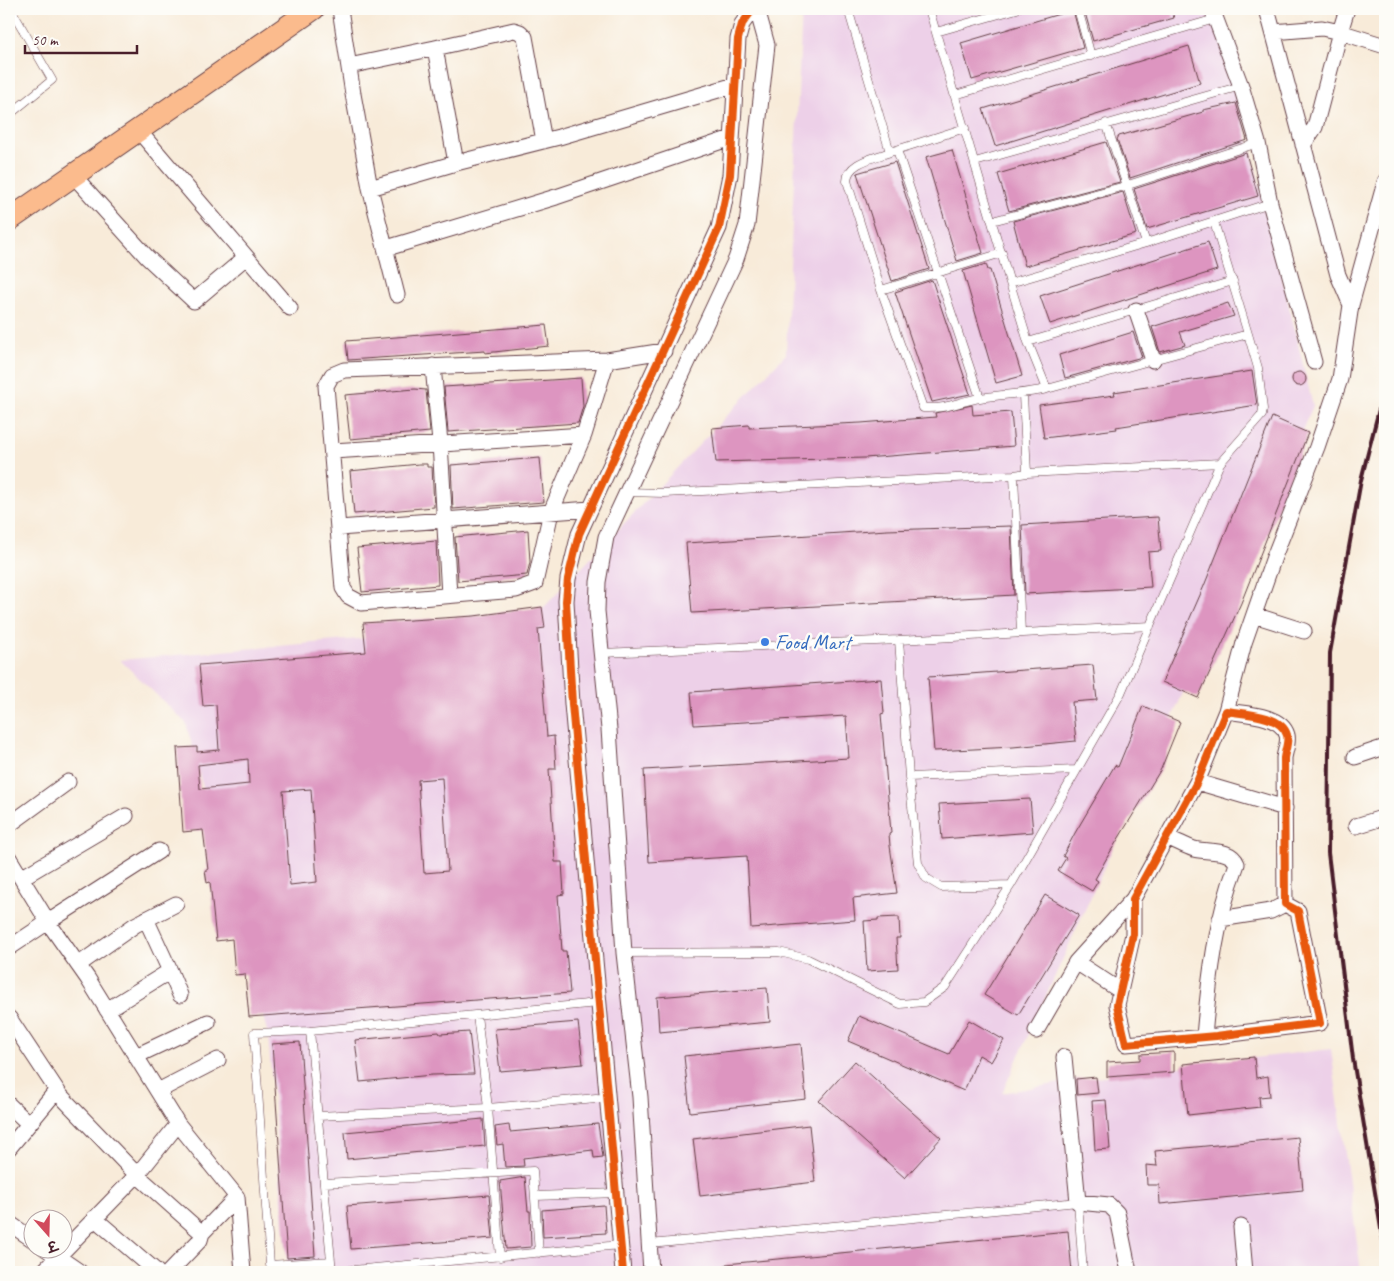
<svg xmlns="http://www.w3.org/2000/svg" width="1394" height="1281" viewBox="0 0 1394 1281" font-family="Caveat,'Playpen Sans Deva',sans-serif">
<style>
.built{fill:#edd0e8}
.building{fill:#dd95c0;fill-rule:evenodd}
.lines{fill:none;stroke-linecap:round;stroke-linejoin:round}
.service-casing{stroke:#643e45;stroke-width:9}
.minor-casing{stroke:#643e45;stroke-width:17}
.primary-casing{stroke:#643e45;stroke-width:24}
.service{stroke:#fff;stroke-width:8}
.minor{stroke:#fff;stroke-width:15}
.primary{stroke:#fbbb8d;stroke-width:22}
.rail{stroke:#4a1f2b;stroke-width:4}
.cycleway-casing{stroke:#fdfcf7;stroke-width:11}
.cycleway{stroke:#e8590c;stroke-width:8}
.shop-dot{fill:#3f7fe0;stroke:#fdfcf7;stroke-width:2}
.labels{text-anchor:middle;stroke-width:5;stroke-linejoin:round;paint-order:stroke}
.shop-label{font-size:21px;fill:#366cbe;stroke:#fdfcf7;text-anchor:start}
</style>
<rect width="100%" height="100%" fill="#fdfcf7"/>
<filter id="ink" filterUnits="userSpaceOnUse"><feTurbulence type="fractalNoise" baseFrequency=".02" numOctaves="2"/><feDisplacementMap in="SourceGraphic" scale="10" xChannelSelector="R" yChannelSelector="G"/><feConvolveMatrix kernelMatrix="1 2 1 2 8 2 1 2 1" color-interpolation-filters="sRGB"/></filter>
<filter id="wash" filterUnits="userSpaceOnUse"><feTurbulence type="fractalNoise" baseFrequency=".0096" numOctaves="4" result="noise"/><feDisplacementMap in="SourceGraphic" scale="20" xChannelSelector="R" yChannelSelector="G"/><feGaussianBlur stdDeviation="1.12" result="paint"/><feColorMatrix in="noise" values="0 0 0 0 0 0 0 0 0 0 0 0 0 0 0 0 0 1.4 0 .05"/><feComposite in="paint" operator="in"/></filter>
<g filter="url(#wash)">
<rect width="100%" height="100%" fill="#f8ebd9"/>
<path class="built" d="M802,9H1217L1313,406L1002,1093L1096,1077L1331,1049L1361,1272H288L268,1035L186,723L120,660L528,624L786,354Z"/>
<g id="blocks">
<path class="building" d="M1084,9H1171L1174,18L1093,41Z
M1073,10L1083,48L972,80L961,43Z
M1189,46L1200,83L995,146L983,109Z
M1236,103L1247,140L1130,178L1117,139L1119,136L1203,112V110Z
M1106,142L1120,182L1009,211L998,174Z
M952,150L983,253L957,261L926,157Z
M1246,153L1258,196L1147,229L1134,189Z
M895,162L929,269L892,281L857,173Z
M1123,192L1136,234L1025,266L1013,221Z
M1208,242L1217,270L1050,324L1040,296Z
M986,264L988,270H990L1022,376L996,383L963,271Z
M932,280L970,394L932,402L895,292Z
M1228,303L1234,316L1180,332L1185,345L1160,352L1152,327Z
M546,325L549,346L485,353V351L348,360L346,341Z
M1133,332L1142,357L1065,378L1059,355Z
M1252,371L1257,405L1116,427L1117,429L1044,438L1039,405L1115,395L1114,392Z
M1292 379a7 7 0 1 1 14 0a7 7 0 1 1-14 0Z
M581,378L583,406L578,423L448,432L444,387Z
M415,389L426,390L430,432L350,439L345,395Z
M972,405L973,415L1011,412L1014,446L865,458L716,462L712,428L749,425V428L861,423L936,417L935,413Z
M1272,417L1308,433L1241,603L1198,698L1162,682L1204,586Z
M540,458L544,502L453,509L451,465Z
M419,464H427V467H432L434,507L354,514L350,471Z
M1158,517L1161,551L1148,552L1151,587L1025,594L1022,525Z
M1011,526L1014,595L692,613L686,543L887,530Z
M528,530L530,562L527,575L458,581L455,537Z
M436,541L438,585L362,592L357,548Z
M542,607L545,628L538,629L547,737L554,736L556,769H549L555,862H562L564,894L558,895L562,951H566L570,993L249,1017L245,974L235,975L232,939L216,941L210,882L207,883L205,870H208L203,830L183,832L177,748L197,747V752L219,750L216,705L203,706L199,665L366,652L363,623L474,616ZM248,759L249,784L200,789L198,765ZM442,778L448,871L424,873L418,780ZM311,789L317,882L290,885L283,791Z
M1093,665L1097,700L1072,702L1076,741L1013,747L934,751L928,677Z
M881,679L884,713L881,714L891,833L889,834L890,846L897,893L853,898L855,920L751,928L747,856L649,862L644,770L849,758L846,716L694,725L691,692Z
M1143,706L1180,722L1161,769L1109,854L1095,879L1098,881L1092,891L1058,871L1066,858L1063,856L1075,833L1115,765L1118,767Z
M1030,799L1033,832L942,839L939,804Z
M1045,895L1079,915L1018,1015L984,995Z
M899,917L900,938H896L898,969L867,971L864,921L878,920V918Z
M767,988L770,1022L659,1032L657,997Z
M859,1016L949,1054L969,1020L1004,1040L991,1062L979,1055L964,1091L848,1041Z
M578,1022L583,1064L500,1071L495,1029Z
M439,1032L440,1034L469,1032L474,1074L432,1075L360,1082L355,1040Z
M300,1042L315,1256L287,1258L272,1044Z
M801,1044L806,1099L690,1112L684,1056Z
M1174,1052V1072L1107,1077V1062L1140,1060V1054Z
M1254,1057L1256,1078L1268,1076L1270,1096L1259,1097L1260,1107L1188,1115L1183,1064Z
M855,1061L941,1138L905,1178L819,1101Z
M1096,1077L1098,1093L1077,1095L1076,1079Z
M1106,1100L1110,1149L1095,1150L1092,1101Z
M483,1119L485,1146L347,1159L345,1132Z
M598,1124L603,1157L594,1158L593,1150L576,1152L523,1158L524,1166L505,1167L503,1144L497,1145L495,1127L509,1125L510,1132Z
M809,1125L815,1182L700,1196L693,1139Z
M1298,1137L1303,1190L1160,1204L1159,1185H1147L1146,1165L1157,1166L1155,1151Z
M525,1177L528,1211H530L531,1247L506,1249L500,1181Z
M489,1195L493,1238L351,1249L347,1206Z
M604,1205L606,1233L543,1237L542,1210Z
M1068,1231L1072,1272H727L726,1264Z"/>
</g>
</g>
<g filter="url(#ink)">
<use href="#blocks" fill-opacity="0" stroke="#643e45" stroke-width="1"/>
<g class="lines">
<g class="service-casing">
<path id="service" d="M848,9L890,152L965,128
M929,9L1010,283L1146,243L1270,203
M1078,9L1091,56
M936,32L1017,9
M955,95L1215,19
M9,115L52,80L11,9
M1106,123L1146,243
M897,150L980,398
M975,162L1241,86
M992,221L1125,186L1258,143
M1214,222L1248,334
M1010,283L1028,342L1047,389
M881,290L1002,253
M1028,342L1233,281
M1023,395L1027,473L1220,463
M626,492L664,493L1014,475
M1021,633L1014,475L1027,473
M899,640L909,777L918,863L926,878L941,887L1011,885
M602,653L899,640L1150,626
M909,777L1076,770
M624,953L779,952L808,959L900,1004L924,1002L945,987L1011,885L1121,693L1220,463L1262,415L1263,409L1258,368L1248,334L1047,389C1025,394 1002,394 980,398C957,402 949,409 923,408L881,290L847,181C847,162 875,158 890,152
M598,1003L310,1031L332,1272L620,1245
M477,1015L488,1108L500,1257
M310,1031L254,1033L270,1265L331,1261
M318,1116L488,1108L596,1098L608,1099
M324,1183L533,1171L539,1253
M536,1196L616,1193
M650,1244L1078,1202L1083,1272"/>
</g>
<g class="minor-casing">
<path id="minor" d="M340,9L353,94L370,188L397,295
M1212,9L1241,86L1258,143L1270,203L1314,362
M1273,32L1322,28L1340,32L1347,9
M349,66L435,48
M138,130L290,308
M1303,145L1315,127L1340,32L1385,46
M456,163L435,48L514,30L520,32L525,37L544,141
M73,175L147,257L194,301L246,257
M370,188L456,163L559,137L735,85
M387,248L556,197L731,138
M1351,305L1385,182
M1136,310L1153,360
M607,360L584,435L551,512L535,583L516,590L361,603L348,596L343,588L326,386L332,375L344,370L607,360L664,351
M433,366L440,443L449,595
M333,451L584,435
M339,528L590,509
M1254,615L1304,631
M1226,711C1243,714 1281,714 1287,735C1289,741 1285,751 1284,758L1285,904L1298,911L1320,1023L1216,1036L1126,1044L1117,1005L1133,934V899L1197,782Z
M1226,711L1244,643L1274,557L1317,447L1340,379L1351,305L1338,275L1267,9
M1355,757L1385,747
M1197,782L1285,808
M9,825L68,782
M1356,826L1385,817
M1168,838C1177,841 1185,846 1194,849C1208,853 1231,848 1237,864C1216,919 1209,978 1204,1037
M159,851L48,922L88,979L178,1124
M9,858L48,922L9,948
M21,878L126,816
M1220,919L1271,911L1285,904
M78,965L135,925L176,904
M170,971L180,995
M1119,990L1076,962L1133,899
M107,1010L170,971L146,919
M9,1018L60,1095L137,1175L202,1233L237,1197L243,1272
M1036,1031L1076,962
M136,1056L208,1022
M1064,1057L1078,1202L1109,1205L1117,1213L1129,1272
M158,1091L218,1060
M9,1105L29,1124L57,1090
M9,1148L29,1124
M94,1218L157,1272
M9,1223L32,1239
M1241,1227L1245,1272
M45,1248L80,1272
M43,1272L137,1175L178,1124L237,1197
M169,1272L200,1240L202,1233
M623,1272L572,704L566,601L568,579L579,534L719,228L730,175L738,39L742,24L753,9
M651,1272L640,1097L624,953L609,729L597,611L598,582L606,537L736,259L747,225L767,45L757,9"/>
</g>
<g class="primary-casing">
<path id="primary" d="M9,220L313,9"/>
</g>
<use href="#service" class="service"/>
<use href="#minor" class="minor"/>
<use href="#primary" class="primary"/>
<path class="rail" d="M1385,386L1361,480L1330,653L1328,853L1353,1059L1385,1253"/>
<g class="cycleway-casing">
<path id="cycleway" d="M1226,711C1243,714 1281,714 1287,735C1289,741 1285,751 1284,758L1285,904L1298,911L1320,1023L1216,1036L1126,1044L1117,1005L1133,934V899L1197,782Z
M623,1272L572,704L566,601L568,579L579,534L719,228L730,175L738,39L742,24L753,9"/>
</g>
<use href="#cycleway" class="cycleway"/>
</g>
</g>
<circle class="shop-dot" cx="765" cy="642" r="5"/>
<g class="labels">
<g class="shop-label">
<text x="775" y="649">Food Mart</text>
</g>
</g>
<rect width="1394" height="1281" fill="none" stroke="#fdfcf7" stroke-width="30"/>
<g transform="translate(48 1234) rotate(160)"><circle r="24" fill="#fdfcf7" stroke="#b5a4a5"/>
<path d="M0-4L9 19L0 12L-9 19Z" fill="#d1495b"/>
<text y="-8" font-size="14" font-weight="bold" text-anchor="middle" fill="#4a1f2b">उ</text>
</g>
<path d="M25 45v8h112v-8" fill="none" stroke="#4a1f2b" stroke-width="2.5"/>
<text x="32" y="45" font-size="15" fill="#4a1f2b" stroke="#fdfcf7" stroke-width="4" paint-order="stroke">50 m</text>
</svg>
